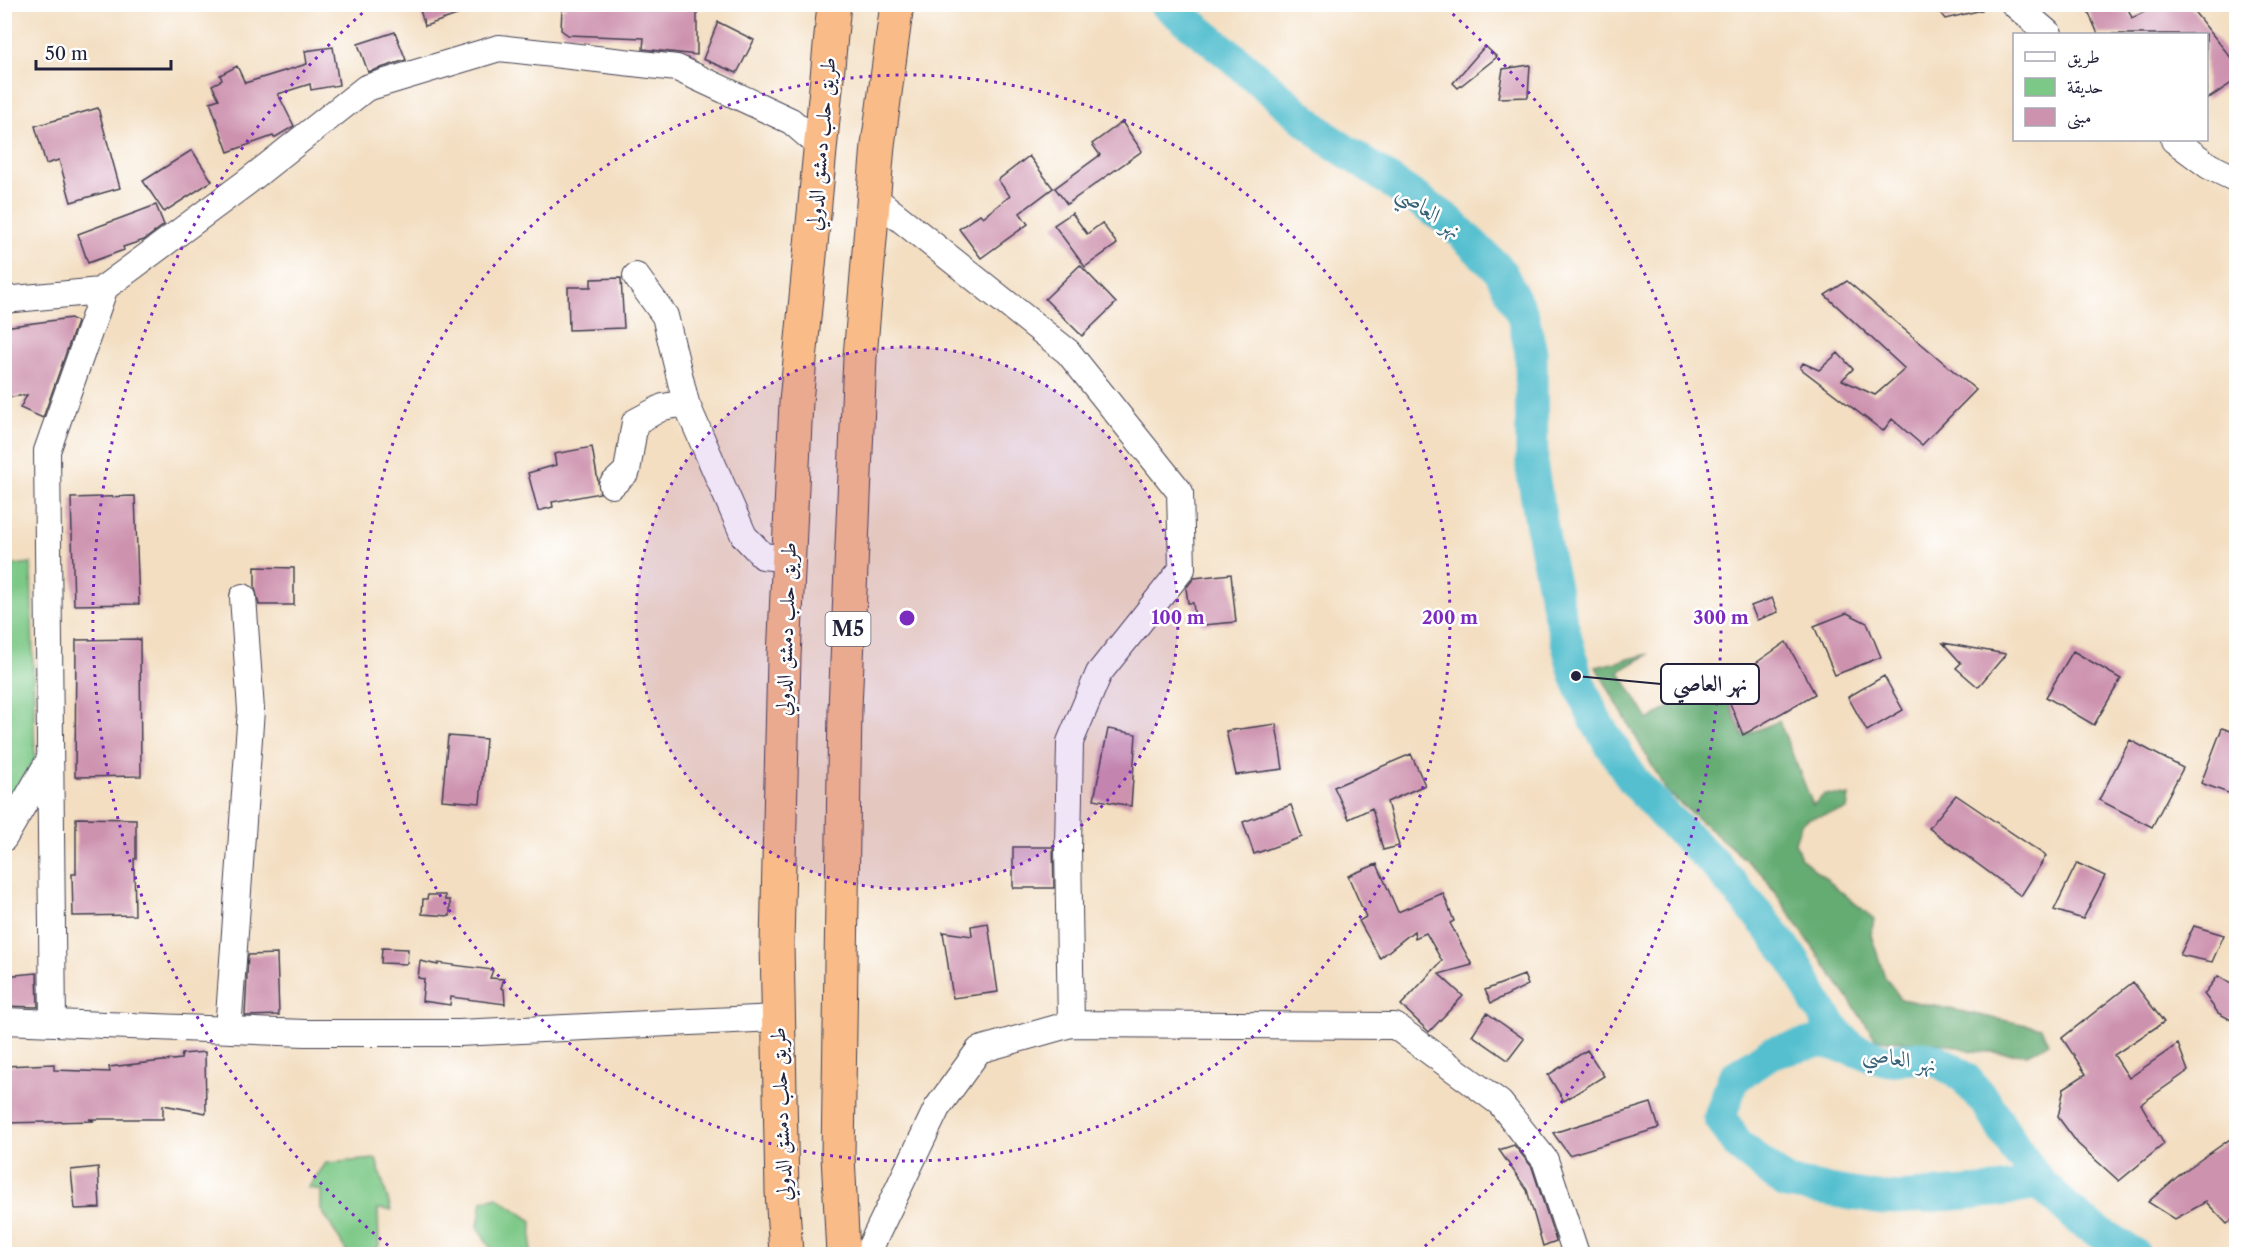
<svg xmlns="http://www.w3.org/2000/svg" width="2241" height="1259" viewBox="0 0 2241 1259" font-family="'Libre Caslon Text',Amiri,serif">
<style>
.green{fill:#7cc886;stroke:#4f7560;stroke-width:1.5}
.forest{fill:#65ac73;stroke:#446757;stroke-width:1.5}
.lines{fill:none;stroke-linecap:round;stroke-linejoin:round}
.river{stroke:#54bfcf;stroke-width:33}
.building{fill:#cd92ae}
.minor-casing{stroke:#413e4f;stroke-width:28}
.highway-casing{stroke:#413e4f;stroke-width:35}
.minor{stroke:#fff;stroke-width:26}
.highway{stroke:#f9bc89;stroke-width:33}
.ring{fill:none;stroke:#7b2cbf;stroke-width:3;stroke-dasharray:3 6}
.labels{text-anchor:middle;stroke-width:5;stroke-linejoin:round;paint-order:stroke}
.shield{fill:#fff;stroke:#646476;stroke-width:1.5}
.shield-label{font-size:20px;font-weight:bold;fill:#22223b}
.street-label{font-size:21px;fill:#22223b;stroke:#fff}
.water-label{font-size:22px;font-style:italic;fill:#366176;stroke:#fff}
.centre{fill:#7b2cbf;stroke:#fff;stroke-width:3}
.ring-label{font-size:18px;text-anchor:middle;font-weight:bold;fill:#7b2cbf;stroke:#fff;stroke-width:5;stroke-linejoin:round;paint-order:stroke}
.leader{fill:none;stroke:#22223b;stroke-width:2}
.callout-dot{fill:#22223b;stroke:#fff;stroke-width:2}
.callout{fill:#fff;stroke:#22223b;stroke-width:2}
.callout-label{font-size:22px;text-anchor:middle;font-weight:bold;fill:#22223b}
</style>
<rect width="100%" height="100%" fill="#fff"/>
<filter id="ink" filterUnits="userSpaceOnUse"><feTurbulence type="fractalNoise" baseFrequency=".0167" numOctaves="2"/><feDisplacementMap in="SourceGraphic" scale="12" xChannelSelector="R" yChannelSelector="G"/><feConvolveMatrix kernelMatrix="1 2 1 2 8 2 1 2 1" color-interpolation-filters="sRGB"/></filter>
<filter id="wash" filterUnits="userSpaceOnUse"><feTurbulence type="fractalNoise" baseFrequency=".008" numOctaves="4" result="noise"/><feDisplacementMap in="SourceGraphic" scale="24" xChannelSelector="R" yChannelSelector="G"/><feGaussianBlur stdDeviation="1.35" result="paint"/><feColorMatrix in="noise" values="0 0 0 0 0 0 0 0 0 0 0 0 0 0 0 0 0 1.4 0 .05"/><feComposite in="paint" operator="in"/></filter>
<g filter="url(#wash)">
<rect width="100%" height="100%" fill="#f3dec1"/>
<path class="green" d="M31,563L35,760L5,804V566Z
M376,1159L391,1210L378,1209L379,1246L369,1254H348L321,1209V1190L308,1188L326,1163Z
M497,1197L532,1221L531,1254H494L478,1227L482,1201Z"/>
<path class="forest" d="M1649,654L1619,671L1648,720L1685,698L1698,684L1718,676L1743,736L1779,721L1813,805L1825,794L1849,796L1847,810L1810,818L1801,824L1795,842L1801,858L1874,919L1871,935L1885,977L1901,999L2041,1028L2049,1043L2027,1054L1972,1051L1948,1044L1876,1039L1763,875L1667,792L1596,667Z"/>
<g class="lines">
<path class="river" d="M1166,4L1232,57L1328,139L1448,220L1500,271L1523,316L1531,352L1532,469L1545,546L1559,612L1576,676L1595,720L1633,780L1664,815L1714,863L1766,924L1794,961L1814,999L1832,1027L1852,1049L1885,1060L1923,1057L1939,1061L1965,1078L1988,1105L2017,1151L2041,1184L2081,1221L2134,1254
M1852,1049L1821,1041L1770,1053L1733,1079L1720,1117L1738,1145L1786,1183L1883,1199L1995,1191L2041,1184"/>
</g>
<g id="blocks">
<path class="building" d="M418,4H480V7L425,26Z
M565,4H697V55L643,49L644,38L568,35L561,30L562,8H565Z
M1933,4H1981L1982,10L1945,19Z
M2085,4H2126L2132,18L2161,4H2188L2236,64V80L2206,100V34H2098Z
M718,22L754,40L737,73L703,59Z
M395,32L406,60L368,72L358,44Z
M1485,46L1497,57L1458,88L1453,83Z
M333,47L339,85L311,90L310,84L278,94L294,126L274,138L273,136L228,152L210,102L219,99L212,85L222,80L220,75L237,66L245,83L307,64L305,51Z
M1530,65L1528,97L1498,98L1503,69Z
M98,108L120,188L71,202L59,160L46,164L35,126Z
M1122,122L1142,151L1067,204L1055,188L1100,155L1092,144Z
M192,150L212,181L164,212L143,181Z
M1029,156L1053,188L1020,213L1028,224L981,258L959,229L980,214L983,217L1010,196L998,180Z
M156,205L164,225L144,240L123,247L124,250L88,263L78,234Z
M1072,213L1087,234L1102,223L1117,244L1085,267L1054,225Z
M1080,265L1116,303L1082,336L1045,299Z
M621,278L624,328L569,330L568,287H591V279Z
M1847,281L1976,390L1922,445L1892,419L1883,431L1800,368L1803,363L1819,370L1838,353L1853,369L1842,380L1875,395L1905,369L1825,295Z
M71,318L77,322L43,418L20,408L27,395L4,398V327Z
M592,447L600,493L552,502L553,507L538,511L528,473L556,465L554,454Z
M135,496L139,604L74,605L71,498Z
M255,567L294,568V605H259L255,588Z
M1231,574L1236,622L1203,625L1195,619L1193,603H1188L1186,588L1194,578Z
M1772,598L1778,612L1757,620L1751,606Z
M1847,613L1867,623L1881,657L1835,675L1814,626Z
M140,639L141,776L75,777L76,640Z
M1786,642L1815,694L1743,735L1723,686Z
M1943,643L2006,654L1978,687L1956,668L1961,663Z
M2073,651L2121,679L2094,725L2046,697Z
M1884,676L1903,710L1867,731L1848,697Z
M1276,724L1283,769L1236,775L1226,731Z
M2222,728L2236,733V796L2201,783Z
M1108,729L1136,734L1131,806L1094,799Z
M448,736L486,739L480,803L442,800Z
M2130,740L2183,768L2152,827L2099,800Z
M1411,754L1425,785L1387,802L1399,846L1383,850L1372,808L1349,819L1334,787Z
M1956,795L2046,856L2021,896L1929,828Z
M1291,805L1302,837L1254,854L1243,822Z
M76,818L136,819V859H134L135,915L73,916L72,874H76Z
M1013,847H1053L1054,888H1013Z
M2077,863L2105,876L2083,919L2054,910Z
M1377,864L1398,912L1443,893L1454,921L1450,923L1472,965L1439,974L1463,996L1429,1032L1401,1005L1442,961L1426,933L1415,938L1414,931L1380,958L1359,921L1366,917L1348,876Z
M428,895H445V900H450V916L422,914L423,899H427Z
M988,923L998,992L953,998L943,932L972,936L971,926Z
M2194,926L2224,935L2212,962L2180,955Z
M382,948L408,949L407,964L381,963Z
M277,954L279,1015L245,1016L248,955Z
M420,961L438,965V963L493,970L490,978L504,979L501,988L504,989L505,1004L451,997L450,1005L422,1001L424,979L418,978Z
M37,973L38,1007L4,1006V976Z
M1524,975L1528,985L1491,1003L1485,990Z
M2218,976L2236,987V1008L2231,1020L2218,1013L2204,994Z
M2133,982L2164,1022L2114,1055L2129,1078L2178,1044L2188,1071L2141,1104L2164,1144L2119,1181L2078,1144L2058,1117L2064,1088L2086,1074L2062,1038Z
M1487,1013L1524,1039L1508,1060L1472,1035Z
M1587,1050L1604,1076L1564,1101L1548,1075Z
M205,1052L206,1113L163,1105V1119H89L94,1121L4,1123V1066L54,1064V1070L110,1072L109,1067L181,1059L182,1054Z
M1651,1103L1659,1128L1569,1155L1553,1133Z
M2236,1135V1217L2227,1224L2206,1202L2175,1219L2148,1202L2183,1172Z
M1514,1145L1532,1167L1556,1241L1543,1246L1527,1190L1499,1150Z
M98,1167L100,1208L75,1209L71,1170Z"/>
</g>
</g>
<g filter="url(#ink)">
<use href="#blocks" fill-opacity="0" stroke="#413e4f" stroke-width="1.5"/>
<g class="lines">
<g class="minor-casing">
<path id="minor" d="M2014,4L2049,34
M2174,140L2209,166L2236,179
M874,198L1068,352L1180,492L1182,569L1099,673L1070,742L1068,848L1071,1024
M636,276L665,316L686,403L744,536L763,556L789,559
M4,300L100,291L247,182L366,88L499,48L677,68L791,121L820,146
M612,485L627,471L635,422L663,407L686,403
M4,838L50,759
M4,1021L305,1033H459L778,1018
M53,1023L47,451L105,287
M228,1030L251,710L243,597
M867,1254L937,1108L979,1050L1071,1024L1395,1026L1500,1103L1545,1160L1576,1254"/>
</g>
<g class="highway-casing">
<path id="highway" d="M786,1254L782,1192L777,944L784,657L796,402L834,4
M843,1254L838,1156L845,709L860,357L878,145L897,4"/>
</g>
<use href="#minor" class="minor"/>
<use href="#highway" class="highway"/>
</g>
</g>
<circle cx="907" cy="618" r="271" fill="#7b2cbf" fill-opacity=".12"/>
<g class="ring">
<circle cx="907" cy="618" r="271"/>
<circle cx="907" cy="618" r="543"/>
<path d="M395 1251A814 814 0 0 1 368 8M1446 8A814 814 0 0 1 1419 1251"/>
</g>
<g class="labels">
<rect class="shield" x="825.5" y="612" width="45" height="34" rx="4.5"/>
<g class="shield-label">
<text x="848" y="636">M5</text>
</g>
<g class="street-label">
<text transform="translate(821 144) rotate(-85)" y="7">طريق حلب دمشق الدولي</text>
<text transform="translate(786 629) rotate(-88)" y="7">طريق حلب دمشق الدولي</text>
<text transform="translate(781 1114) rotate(-92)" y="7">طريق حلب دمشق الدولي</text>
</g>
<g class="water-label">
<text transform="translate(1430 211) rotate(37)" y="8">نهر العاصي</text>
<text transform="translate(1900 1058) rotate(10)" y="8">نهر العاصي</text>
</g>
</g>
<circle cx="907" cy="618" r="9" class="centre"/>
<g class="ring-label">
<text x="1178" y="624">100 m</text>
<text x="1450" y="624">200 m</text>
<text x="1721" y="624">300 m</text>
</g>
<path class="leader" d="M1576 676L1661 684"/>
<circle class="callout-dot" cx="1576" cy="676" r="6"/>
<rect class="callout" x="1661" y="664" width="98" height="40" rx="6"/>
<g class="callout-label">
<text x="1710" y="691">نهر العاصي</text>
</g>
<rect width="2241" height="1259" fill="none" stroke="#fff" stroke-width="24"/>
<rect x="2013" y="33" width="195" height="108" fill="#ffffff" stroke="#a7a7b1" stroke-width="1.5"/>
<rect x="2025" y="52" width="30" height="9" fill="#ffffff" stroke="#a7a7b1" stroke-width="1.5"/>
<text x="2067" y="63" font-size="18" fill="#22223b">طريق</text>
<rect x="2025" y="78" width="30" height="18" fill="#7cc886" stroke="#a7a7b1" stroke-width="1.5"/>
<text x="2067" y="93" font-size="18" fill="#22223b">حديقة</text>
<rect x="2025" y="108" width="30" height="18" fill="#cd92ae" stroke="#a7a7b1" stroke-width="1.5"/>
<text x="2067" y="123" font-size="18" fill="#22223b">مبنى</text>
<path d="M36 60v9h135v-9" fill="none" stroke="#22223b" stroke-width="3"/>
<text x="45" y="60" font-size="18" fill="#22223b" stroke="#ffffff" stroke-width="4.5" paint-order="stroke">50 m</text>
</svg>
